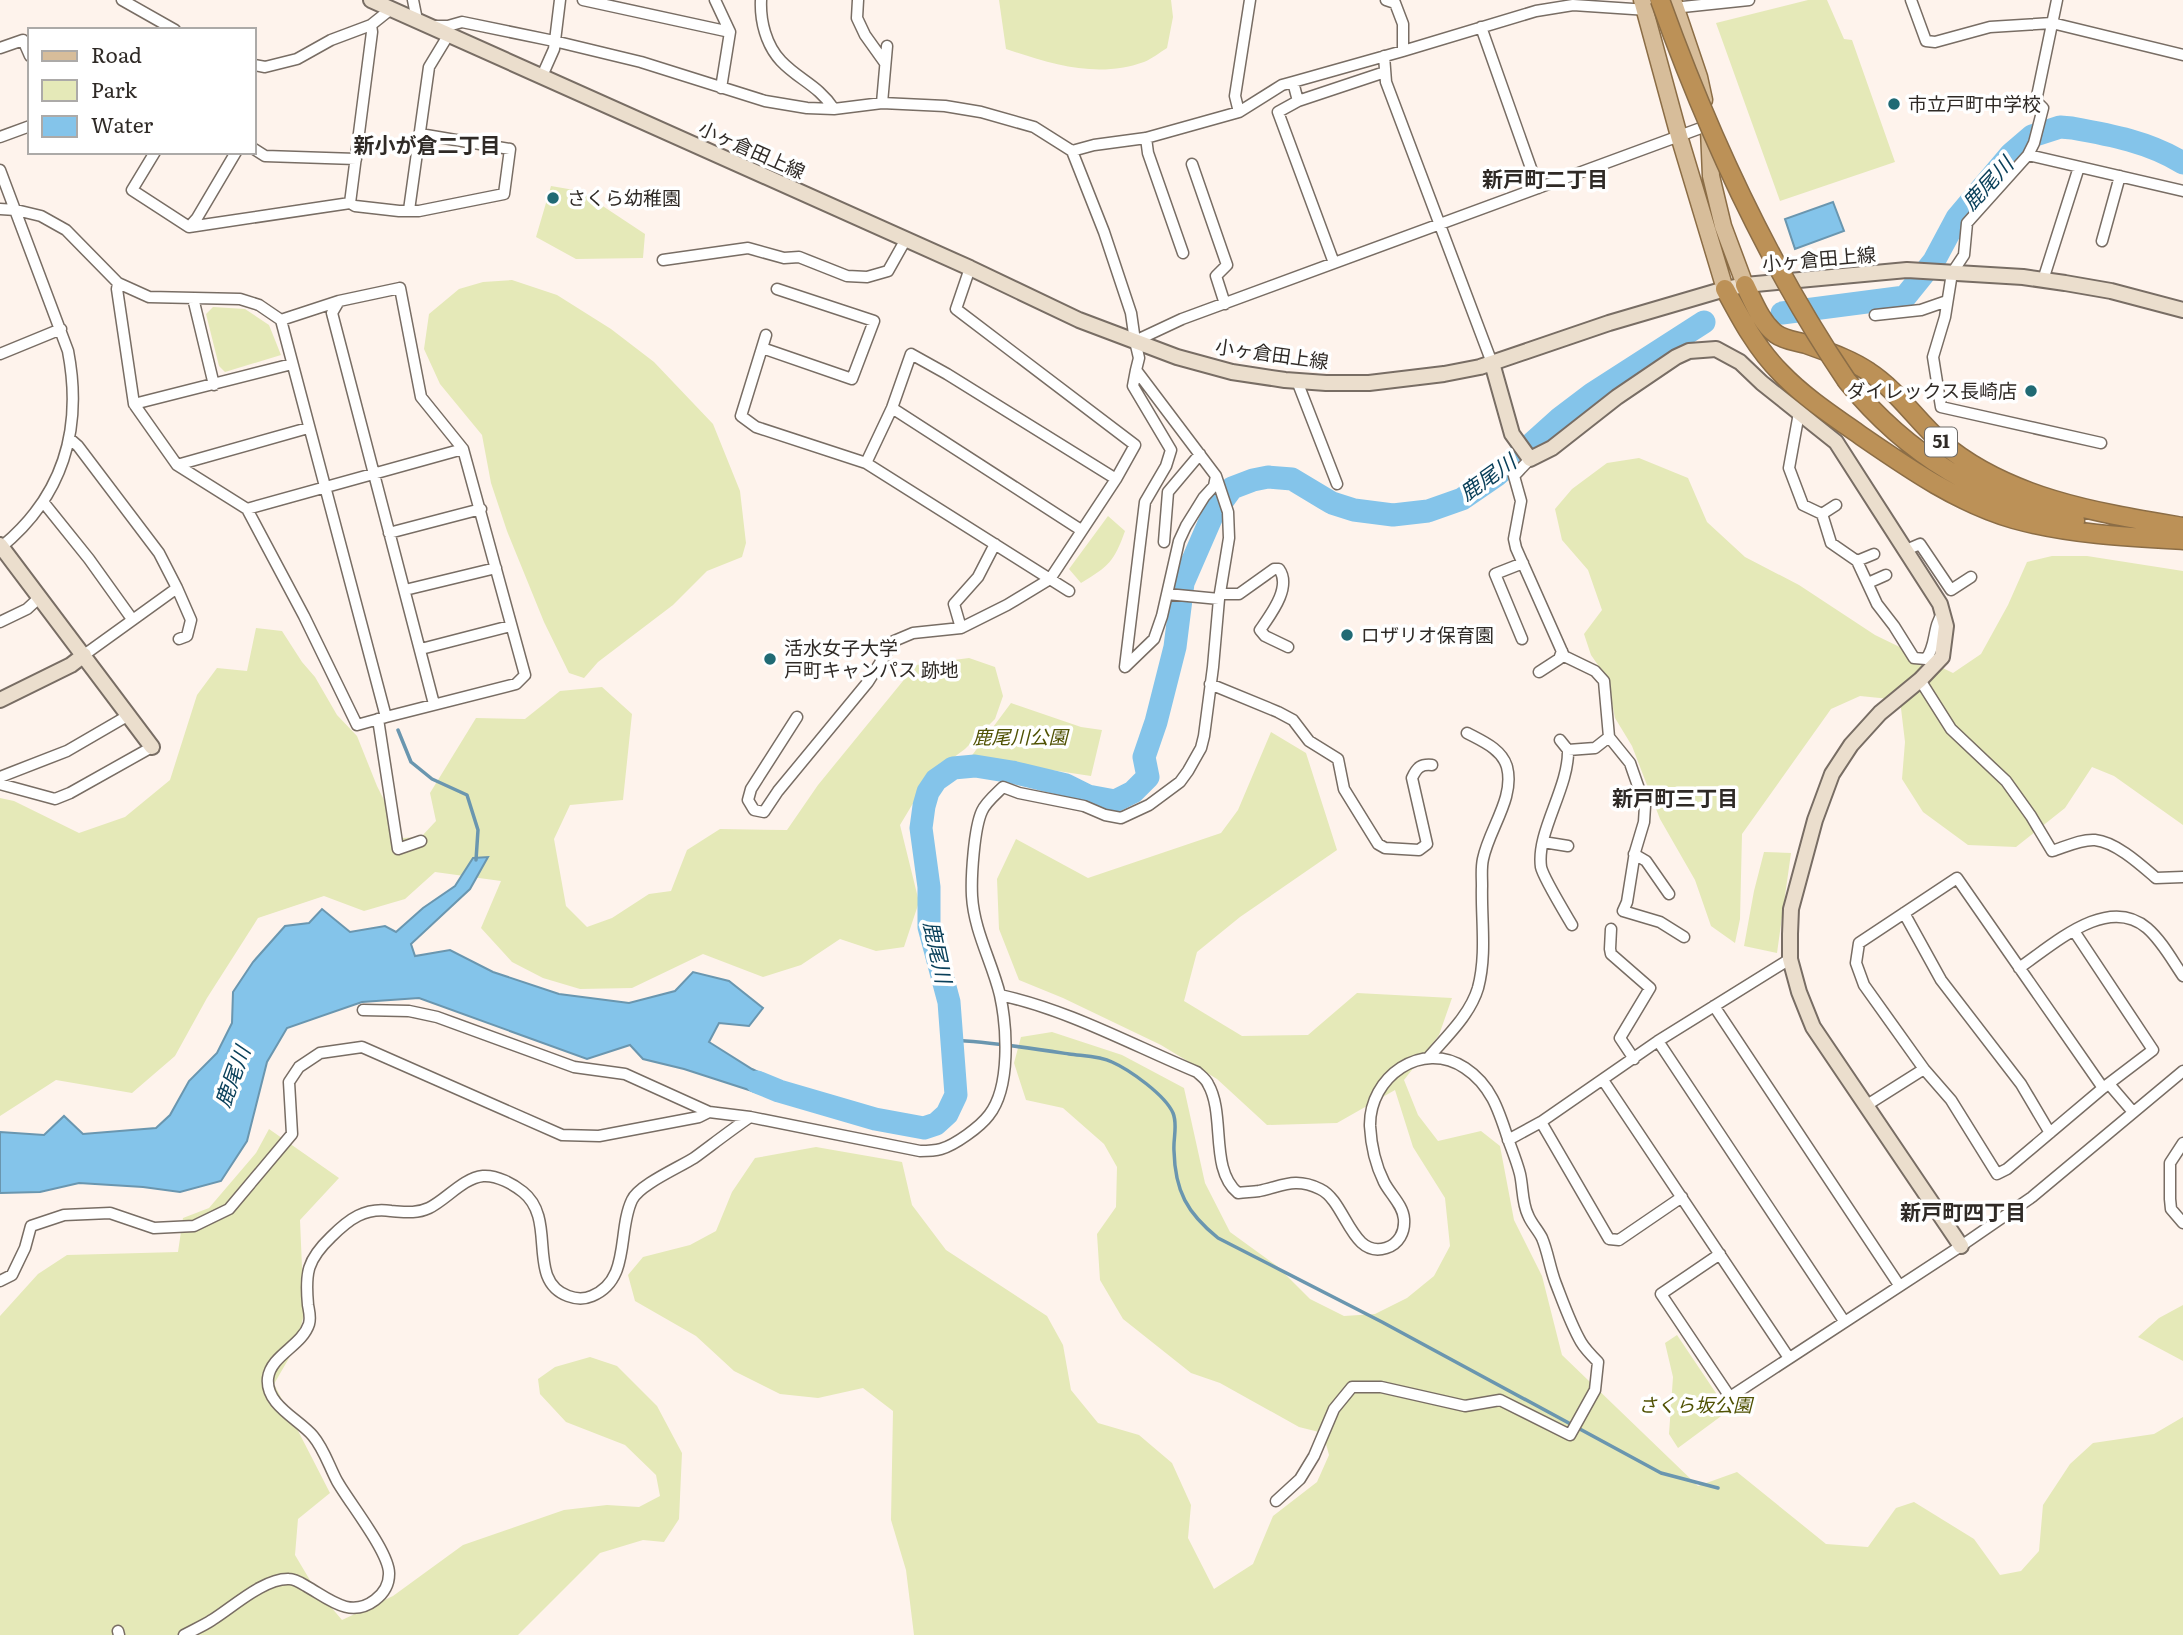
<svg xmlns="http://www.w3.org/2000/svg" width="2183" height="1635" viewBox="0 0 2183 1635" font-family="Literata,'Noto Sans JP',serif">
<style>
.green{fill:#e5e9b8}
.water{fill:#84c4ea;stroke:#6a96af;stroke-width:2}
.lines{fill:none;stroke-linecap:round;stroke-linejoin:round}
.stream{stroke:#6a96af;stroke-width:3.5}
.river{stroke:#84c4ea;stroke-width:23}
.street-casing{stroke:#786d64;stroke-width:13}
.secondary-casing{stroke:#786d64;stroke-width:18}
.primary-casing{stroke:#8b6d46;stroke-width:19}
.highway-casing{stroke:#8b6d46;stroke-width:21}
.street{stroke:#fff;stroke-width:10}
.secondary{stroke:#ebdecd;stroke-width:14}
.primary{stroke:#d7bd9a;stroke-width:16}
.highway{stroke:#bc9157;stroke-width:18}
.highway-bridge-casing{stroke:#8b6d46;stroke-width:21;stroke-linecap:butt}
.highway-bridge{stroke:#bc9157;stroke-width:18}
.poi-dot{fill:#206a74;stroke:#fff;stroke-width:2.5}
.labels{text-anchor:middle;stroke-width:7;stroke-linejoin:round;paint-order:stroke}
.shield{fill:#fff;stroke:#6d6a67;stroke-width:2}
.shield-label{font-size:18px;font-weight:bold;fill:#2f2a26}
.poi-label{font-size:19px;fill:#2f2a26;stroke:#fff;text-anchor:start}
.street-label{font-size:19px;fill:#2f2a26;stroke:#fff}
.park-label{font-size:19px;font-style:italic;fill:#505204;stroke:#fff}
.neighbourhood-label{font-size:21px;font-weight:bold;fill:#2f2a26;stroke:#fff}
.water-label{font-size:21px;font-style:italic;fill:#0a405a;stroke:#fff}
</style>
<rect width="100%" height="100%" fill="#fef3ec"/>
<path class="green" d="M999,0H1171L1173,17L1167,48C1160,52 1152,59 1144,62C1097,79 1051,64 1006,49Z
M1808,0H1827L1844,39L1852,40L1895,162L1780,201L1716,23Z
M551,186L580,191L645,234L643,258L576,259L536,237Z
M512,280L557,295L611,329L654,362L713,424L740,491L746,543L742,557L707,571L673,605L598,662L584,678L569,673L544,622L507,531L491,483L482,435L440,384L424,349L429,314L459,289L483,282Z
M213,307L245,309L269,325L281,355L225,372L219,366L206,314Z
M1639,458L1688,478L1707,522L1745,557L1799,585L1875,635L1953,673L1981,654L2008,605L2027,562L2052,556H2087L2183,571V825L2114,776L2092,767L2065,808L2016,847L1968,845L1923,812L1902,779L1905,742L1900,700L1860,696L1831,709L1742,834L1740,919L1735,943L1711,926L1695,880L1660,819L1632,746L1615,718L1607,678L1591,655L1584,634L1602,610L1588,570L1562,540L1555,509L1572,489L1607,463Z
M1108,516L1125,531C1114,562 1109,566 1081,583L1069,569Z
M256,628L282,631L302,662L315,677L337,715L357,736L377,786L403,838L421,837L436,821L430,793L476,718L525,719L560,691L602,687L632,714L623,800L570,805L554,839L566,906L587,927L612,918L649,894L671,891L687,850L720,829L787,830L818,785L916,665L969,658L995,667L1003,696L995,719L965,749L930,775L900,825L919,902L904,947L876,951L840,939L801,965L763,977L703,954L632,988L580,989L543,978L512,962L481,928L501,881L435,872L405,899L364,911L324,896L258,918L207,998L175,1056L132,1093L56,1080L0,1116V798L14,801L79,833L125,817L170,780L197,695L217,668L247,671Z
M1011,703L1081,727L1102,730L1091,776L970,758Z
M1271,732L1306,753L1337,850L1240,917L1197,952L1184,1001L1242,1036L1308,1035L1357,993L1452,998L1439,1035L1404,1080L1418,1115L1438,1141L1481,1131L1500,1146L1514,1220L1542,1276L1562,1355L1698,1486L1737,1472L1826,1544L1868,1547L1896,1508L1914,1502L1974,1539L2000,1575L2021,1571L2039,1551L2043,1505L2070,1464L2093,1443L2154,1434L2183,1417V1635H914L906,1570L891,1520L893,1411L863,1388L818,1398L780,1394L734,1371L696,1336L635,1301L628,1275L643,1257L690,1245L716,1231L732,1192L755,1158L816,1147L902,1162L912,1205L946,1250L1047,1316L1063,1345L1071,1390L1098,1423L1139,1435L1172,1463L1191,1505L1188,1538L1214,1589L1253,1564L1273,1516L1317,1482L1329,1455L1323,1433L1299,1427L1220,1383L1191,1373L1123,1319L1100,1280L1097,1234L1116,1207L1117,1167L1104,1144L1063,1108L1026,1100L1014,1063L1021,1037L1052,1032L1122,1055L1184,1088L1205,1183L1230,1232L1277,1266L1310,1299L1344,1316L1375,1314L1407,1298L1434,1276L1450,1246L1445,1198L1413,1147L1395,1090L1337,1123L1267,1125L1217,1079L1161,1045L1063,998L1019,980L999,929L997,879L1016,839L1088,878L1221,833L1238,810Z
M1764,852L1791,853L1777,953L1744,946L1754,891Z
M269,1129L339,1178L300,1220L304,1314L296,1346L274,1384L330,1493L298,1519L295,1555L314,1587L342,1620L393,1596L463,1545L564,1510L607,1505L639,1507L660,1496L656,1475L625,1445L566,1422L540,1394L538,1379L555,1367L590,1357L617,1366L657,1406L682,1453L679,1519L664,1542L643,1540L600,1553L518,1635H0V1316L38,1274L67,1255L178,1252L183,1218L209,1208L256,1153Z
M2183,1305V1361L2138,1337L2159,1318Z
M1677,1335L1728,1411L1678,1448L1669,1434L1673,1377L1665,1343Z"/>
<path class="water" d="M1833,202L1844,231L1795,249L1785,219Z
M488,857L470,889L411,944L415,956L450,950L493,972L559,994L629,1003L675,991L693,972L729,981L763,1008L749,1026L719,1023L709,1042L752,1069L788,1086L783,1101L684,1069L643,1059L630,1045L587,1059L419,998L362,1002L287,1028L267,1062L247,1141L221,1181L180,1192L143,1187L79,1183L40,1192L0,1193V1132L44,1135L64,1116L83,1134L156,1128L170,1115L189,1081L217,1053L232,1023L233,992L253,962L285,926L309,923L322,909L350,932L385,926L396,932L423,908L455,886L473,858Z"/>
<g class="lines">
<path class="stream" d="M398,730L411,762L432,779L467,795L478,830L476,860
M952,1040C992,1042 1030,1048 1069,1054C1083,1056 1100,1056 1112,1062C1130,1070 1165,1095 1173,1113C1178,1125 1173,1138 1174,1151C1175,1191 1187,1213 1218,1238L1382,1322L1661,1473L1718,1488"/>
<path class="river" d="M1782,313L1905,297L1934,261L1957,218L2011,154L2032,136L2060,127L2072,128C2111,135 2149,142 2183,163
M757,1082L779,1091L875,1119L924,1128L936,1124L947,1114L956,1095L949,1002L929,927V887L921,828L924,806L928,792L936,780L953,768L975,766L1012,772L1066,785L1088,796L1115,801L1133,792L1148,777L1144,757L1156,722L1175,647L1183,583L1213,514L1232,488L1253,480L1268,477L1292,479L1332,503L1354,510L1393,515L1428,511L1462,499L1497,475L1559,419L1592,394L1704,322"/>
<g class="street-casing">
<path id="street" d="M122,0L175,30
M413,0L417,20
M583,0L730,32
M715,0L730,32L721,88
M761,0C760,21 766,45 781,61C799,80 818,85 834,109
M858,0L857,18L865,35L885,63
M1386,0L1395,3L1403,24V51
M1911,0L1926,41L1935,42L1990,27L2052,23L2183,55
M2057,0L2036,101L2043,108L2034,143L2028,155L1967,223L1964,255L1952,273L1945,317L1933,357L1941,407L2101,443
M1673,8L1749,0
M434,26H448L462,22L554,41L641,62L765,101L807,108L834,109L882,103L945,106L981,112L1034,127L1072,151L1094,145L1146,138L1239,112L1282,85L1293,82L1403,51L1536,11L1573,5L1648,10
M1481,27L1538,188
M0,48L23,40L30,56
M1384,56L1386,82L1492,363
M254,65L265,67L297,59L331,40L371,25L391,9
M542,76L554,49L560,0
M1293,82L1298,101L1278,112L1334,263
M1298,101L1385,72
M882,103L887,46
M1239,112L1235,96L1250,0
M0,137L30,126
M1146,138L1148,153L1183,253
M254,149L265,156L356,159
M155,152L132,190L189,227L350,203L355,206L399,211H419L504,194L510,149L420,134
M2028,155L2183,191
M1192,164L1227,265L1216,276L1225,304
M0,170L68,351C83,429 63,497 0,548
M350,203L372,32L371,25
M0,209L16,210L41,216L66,230L118,283L149,297L240,299L259,305L281,320L386,717L516,684L525,675L463,449L421,397L400,288L339,301L281,320
M409,210L429,67L449,34
M189,227L197,218L236,152
M2102,241L2120,176
M663,260L748,248L784,258L799,257L847,276L867,277L888,271L906,239
M2043,280L2079,167
M118,283L117,289L134,404L177,465L247,509L463,449
M777,289L874,321L852,379L762,348L741,416L756,427L866,463L1069,591
M193,298L214,385
M339,301L332,313L434,704
M1875,315L1921,310L1947,301
M1135,341L1182,319L1709,125
M762,348L766,335
M0,354L61,329
M1136,370L1133,386L1171,450L1166,466L1145,502L1125,667L1154,639L1162,616L1179,541L1186,526L1204,497L1214,486L1216,476
M1297,381L1337,484
M134,404L292,364
M892,408L1081,530
M1799,413L1789,468L1803,505L1822,514L1831,543L1857,561L1877,604L1894,626L1914,658L1926,659C1937,645 1932,627 1943,613
M70,439L78,446L159,553L177,588L84,655
M1530,459L1514,476L1521,501L1514,539L1516,548L1564,656L1595,671L1604,681L1609,737L1630,763L1645,806L1644,822L1635,852L1627,902L1623,911L1660,922L1684,937
M866,463L892,408L911,354L947,374L1116,479
M177,465L308,428
M44,503L89,559L132,619
M247,509L304,616L357,725L386,717
M1822,514L1836,505
M389,533L481,509
M1164,542L1168,492L1200,454
M1906,550L1920,544L1951,590L1971,577
M1857,561L1874,554
M1868,583L1886,575
M177,588L191,620L187,636L179,639
M405,590L496,568
M1167,594L1219,599
M1220,594H1239L1274,569H1279C1292,587 1271,614 1260,630L1265,636L1288,647
M0,622L27,609L40,597
M961,628L954,604L978,577L995,544
M1522,639L1495,574L1523,563
M421,649L510,626
M1539,672L1559,659L1562,651
M1920,680L1951,729L2006,781L2031,816L2052,851C2065,847 2081,839 2095,840C2116,842 2141,865 2156,878L2183,877
M1210,684L1278,712L1293,720L1309,741L1338,759L1344,789L1378,844L1385,848L1419,850L1427,844L1412,778C1417,767 1421,764 1432,765
M797,717L751,789L748,800L754,810L764,812L778,791L868,682L894,641L913,633L961,628L1007,605L1050,579L1116,479L1135,445L956,309L970,268
M378,719L398,849L421,841
M1560,740L1568,750L1595,748L1609,737
M1568,750C1569,788 1536,832 1541,867C1543,877 1565,913 1572,925
M0,777L67,751L129,715
M0,784L55,799L70,793L152,747
M1543,842L1568,846
M1634,854L1646,861L1669,894
M1904,913L1941,980L2021,1084L2050,1133
M1611,929L1610,949L1611,954L1650,988L1620,1038L1634,1059
M2074,931L2153,1050L2103,1088L2007,1169L1997,1174L1951,1100L1924,1069L1864,985L1856,963L1859,943L1957,878L2103,1088
M2019,968C2053,945 2107,894 2147,928C2162,941 2172,960 2183,976
M1000,995C1069,1010 1132,1045 1197,1072C1200,1075 1206,1079 1208,1084C1226,1115 1209,1169 1238,1193C1245,1192 1252,1192 1259,1191C1283,1186 1295,1177 1320,1189C1346,1201 1351,1259 1386,1248C1399,1244 1405,1232 1404,1219C1403,1205 1390,1194 1384,1182C1376,1166 1371,1144 1370,1126C1369,1077 1422,1039 1465,1068C1491,1085 1499,1111 1508,1139C1512,1150 1517,1162 1520,1174C1523,1187 1522,1203 1528,1215C1531,1223 1538,1230 1542,1238C1548,1252 1550,1269 1556,1284C1563,1302 1571,1325 1581,1342C1585,1349 1592,1356 1598,1362L1595,1390L1570,1435L1500,1400L1465,1406L1381,1387H1352L1334,1409L1314,1456L1300,1479L1276,1501
M1714,1006L1899,1285
M363,1010L409,1011L437,1017L574,1067L625,1074L709,1112
M1658,1041L1844,1321
M1428,1058C1446,1037 1470,1015 1478,988C1487,954 1481,919 1482,886C1482,876 1481,868 1483,859C1489,829 1515,798 1507,767C1502,749 1482,741 1467,733
M1603,1080L1789,1358
M2109,1084L2133,1112
M1867,1105L1924,1069
M1541,1122L1609,1239L1619,1240L1682,1197
M1508,1140L1541,1122L1658,1041L1790,959
M2183,1143L2170,1163V1199L2171,1209L2183,1223
M1720,1254L1661,1294L1730,1397L1961,1246L2032,1197L2183,1071
M0,1281L12,1275L25,1248L31,1226L64,1215L110,1213L154,1228L194,1226L229,1209L292,1134L289,1082L299,1067L320,1053L362,1047L562,1135L599,1136L699,1117L709,1112L750,1117L920,1151C926,1151 934,1151 941,1149C955,1145 980,1127 989,1115C1011,1087 1007,1027 1000,995C992,962 974,931 972,896C971,877 974,828 982,811C986,802 996,794 1003,787L1019,793L1084,806L1105,815L1121,818L1149,805L1180,782L1188,771L1201,748L1204,736L1213,667L1219,599L1229,538L1228,512L1216,476L1136,370L1139,358L1135,341L1131,313L1104,232L1072,151
M118,1631L119,1635
M184,1635C193,1630 203,1626 212,1620C233,1607 264,1578 289,1579C295,1579 301,1583 306,1586C329,1599 350,1619 375,1600C383,1594 389,1585 389,1574C390,1553 348,1501 337,1481C329,1466 324,1449 313,1436C299,1419 265,1405 268,1378C271,1355 302,1346 309,1324C311,1317 309,1311 308,1305C305,1273 307,1260 331,1237C349,1219 365,1207 391,1211C405,1212 416,1214 429,1208C446,1200 463,1178 483,1176C497,1175 513,1184 523,1192C558,1220 525,1280 568,1296C576,1299 585,1299 592,1296C631,1280 617,1231 632,1200C639,1185 678,1168 694,1158C713,1144 731,1130 750,1117"/>
</g>
<g class="secondary-casing">
<path id="secondary" d="M371,0L970,268L1079,320L1177,357L1232,372L1285,380L1326,383H1369L1444,374L1480,367L1609,323L1725,289L1745,285L1907,270L2023,277L2065,283L2111,291L2183,310
M1492,363L1512,434L1530,459L1552,448L1617,397L1676,357L1689,351L1716,349L1740,362L1762,383L1836,442L1940,604L1946,626L1942,657L1920,680L1880,713L1851,745L1832,774L1815,820L1791,909L1790,934V959L1799,992L1813,1027L1961,1246
M0,545L152,747
M0,700L71,665L84,655"/>
</g>
<g class="primary-casing">
<path id="primary" d="M1642,0L1679,136L1725,289
M1673,0L1699,77L1704,100
M1709,129L1711,176L1723,226L1745,285"/>
</g>
<g class="highway-casing">
<path id="highway" d="M1745,285C1753,301 1761,323 1776,334C1784,340 1796,341 1806,344C1828,352 1850,359 1869,372C1897,390 1916,420 1941,442C2008,499 2099,513 2183,527
M1725,289C1741,319 1757,349 1781,373C1804,397 1833,416 1860,435C1908,468 1958,503 2014,519C2068,534 2127,537 2183,540
M1847,381C1908,456 1982,499 2075,521"/>
</g>
<use href="#street" class="street"/>
<use href="#secondary" class="secondary"/>
<use href="#primary" class="primary"/>
<use href="#highway" class="highway"/>
<g class="highway-bridge-casing">
<path id="highway-bridge" d="M1660,0C1708,134 1767,263 1847,381"/>
</g>
<use href="#highway-bridge" class="highway-bridge"/>
</g>
<g class="poi-dot">
<circle cx="1894" cy="104" r="7"/>
<circle cx="553" cy="198" r="7"/>
<circle cx="2031" cy="391" r="7"/>
<circle cx="1347" cy="635" r="7"/>
<circle cx="770" cy="659" r="7"/>
</g>
<g class="labels">
<rect class="shield" x="1925" y="427.5" width="32" height="29" rx="5"/>
<g class="shield-label">
<text x="1941" y="448">51</text>
</g>
<g class="poi-label">
<text x="1908" y="111">市立戸町中学校</text>
<text x="567" y="205">さくら幼稚園</text>
<text x="2017" y="398" text-anchor="end">ダイレックス長崎店</text>
<text x="1361" y="642">ロザリオ保育園</text>
<text x="784" y="655">活水女子大学<tspan x="784" dy="22">戸町キャンパス 跡地</tspan></text>
</g>
<g class="street-label">
<text transform="translate(752 150) rotate(24)" y="7">小ヶ倉田上線</text>
<text transform="translate(1819 259) rotate(-5)" y="7">小ヶ倉田上線</text>
<text transform="translate(1272 354) rotate(8)" y="7">小ヶ倉田上線</text>
</g>
<g class="park-label">
<text x="1020" y="744">鹿尾川公園</text>
<text x="1695" y="1412">さくら坂公園</text>
</g>
<g class="neighbourhood-label">
<text x="427" y="153">新小が倉二丁目</text>
<text x="1545" y="187">新戸町二丁目</text>
<text x="1675" y="806">新戸町三丁目</text>
<text x="1963" y="1220">新戸町四丁目</text>
</g>
<g class="water-label">
<text transform="translate(1988 184) rotate(-47)" y="7">鹿尾川</text>
<text transform="translate(1488 478) rotate(-35)" y="7">鹿尾川</text>
<text transform="translate(937 952) rotate(78)" y="7">鹿尾川</text>
<text transform="translate(233 1077) rotate(-70)" y="7">鹿尾川</text>
</g>
</g>
<rect x="28" y="28" width="228" height="126" fill="#ffffff" stroke="#acaaa8" stroke-width="2"/>
<rect x="42" y="51" width="35" height="10" fill="#d7bd9a" stroke="#acaaa8" stroke-width="2"/>
<text x="91" y="63" font-size="21" fill="#2f2a26">Road</text>
<rect x="42" y="80" width="35" height="21" fill="#e5e9b8" stroke="#acaaa8" stroke-width="2"/>
<text x="91" y="98" font-size="21" fill="#2f2a26">Park</text>
<rect x="42" y="116" width="35" height="21" fill="#84c4ea" stroke="#acaaa8" stroke-width="2"/>
<text x="91" y="133" font-size="21" fill="#2f2a26">Water</text>
</svg>
